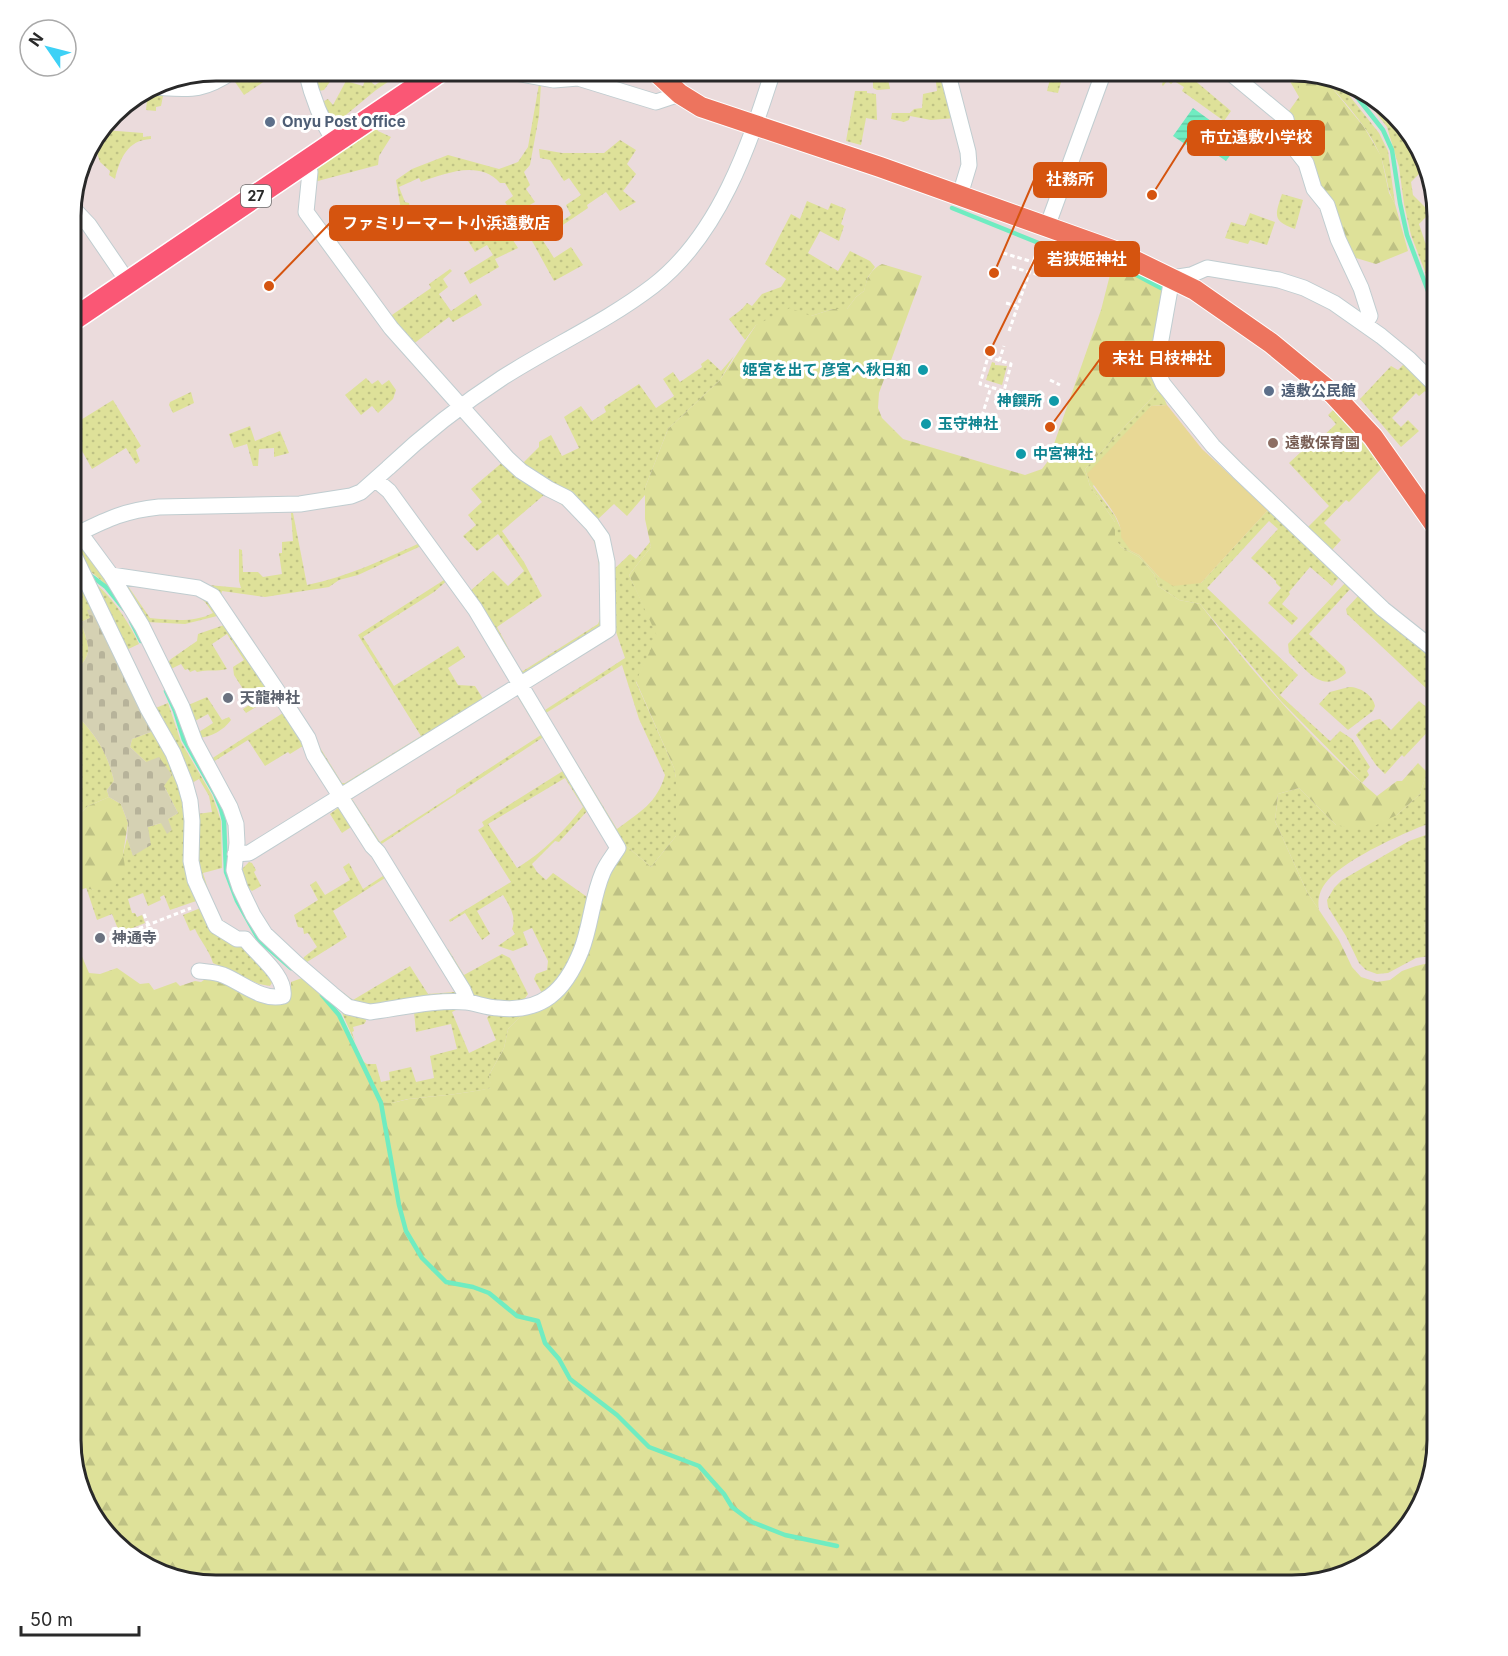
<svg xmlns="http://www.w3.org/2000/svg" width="1508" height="1656" viewBox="0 0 1508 1656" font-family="Inter,'Noto Sans JP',sans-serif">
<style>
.grass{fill:url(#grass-dots);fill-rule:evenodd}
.forest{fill:url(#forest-firs)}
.cemetery{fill:url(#cemetery-stones)}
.pitch{fill:#e8d895}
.water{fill:url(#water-rules)}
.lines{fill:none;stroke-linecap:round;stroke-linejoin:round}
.stream{stroke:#70ecc1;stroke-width:4.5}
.minor-casing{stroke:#c0cdd0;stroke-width:17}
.major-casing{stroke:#fff;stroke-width:22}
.highway-casing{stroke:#fff;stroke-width:25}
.path{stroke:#fff;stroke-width:3;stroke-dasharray:4.5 3;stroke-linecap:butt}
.minor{stroke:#fff;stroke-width:15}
.major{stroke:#ed745e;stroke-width:20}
.highway{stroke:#fa5775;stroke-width:22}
.service-dot{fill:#5c6f8a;stroke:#fff;stroke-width:2}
.culture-dot{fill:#0f9aa8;stroke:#fff;stroke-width:2}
.education-dot{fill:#8d6e63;stroke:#fff;stroke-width:2}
.worship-dot{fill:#6b7280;stroke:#fff;stroke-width:2}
.labels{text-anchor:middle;stroke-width:6;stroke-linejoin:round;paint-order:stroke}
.shield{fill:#fff;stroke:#696969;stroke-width:1.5}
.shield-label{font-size:14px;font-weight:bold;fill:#292929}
.service-label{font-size:15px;font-weight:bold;fill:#4e5e75;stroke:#fff;text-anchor:start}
.culture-label{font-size:15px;font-weight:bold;fill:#0d838f;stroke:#fff;text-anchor:end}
.education-label{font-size:15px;font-weight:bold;fill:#785e54;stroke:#fff;text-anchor:start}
.worship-label{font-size:15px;font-weight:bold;fill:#5b616d;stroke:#fff;text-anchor:start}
.rim{fill:none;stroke:#292929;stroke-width:3}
.leader{fill:none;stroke:#d5540f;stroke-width:2}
.callout-dot{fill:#d5540f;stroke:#fff;stroke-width:2}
.callout{fill:#d5540f;stroke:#d5540f;stroke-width:2}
.callout-label{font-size:16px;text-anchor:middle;font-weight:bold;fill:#fff}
</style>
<defs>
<pattern id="grass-dots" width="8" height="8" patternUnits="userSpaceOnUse" patternTransform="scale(1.5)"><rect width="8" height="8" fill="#dee199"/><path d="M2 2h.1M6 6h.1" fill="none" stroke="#bec184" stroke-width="1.8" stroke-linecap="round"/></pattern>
<pattern id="forest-firs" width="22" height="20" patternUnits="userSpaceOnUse" patternTransform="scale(1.5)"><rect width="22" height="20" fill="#dee199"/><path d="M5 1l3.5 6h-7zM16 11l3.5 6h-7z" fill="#bec184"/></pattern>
<pattern id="cemetery-stones" width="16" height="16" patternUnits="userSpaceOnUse" patternTransform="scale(1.5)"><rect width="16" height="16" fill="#d5d1b3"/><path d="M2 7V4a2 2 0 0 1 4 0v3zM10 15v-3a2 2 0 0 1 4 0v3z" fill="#b7b39a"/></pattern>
<pattern id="water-rules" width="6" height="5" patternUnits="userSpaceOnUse" patternTransform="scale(1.5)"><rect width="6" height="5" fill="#70ecc1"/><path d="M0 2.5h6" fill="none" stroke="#61caa6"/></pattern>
</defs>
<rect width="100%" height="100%" fill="#ebdbdc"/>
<path class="grass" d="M245,71H275L277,73L244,95L233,79Z
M314,71L330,75L332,79L324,90L319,91Z
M368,71H375L372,83L375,85L397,71H404L376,90L341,119L332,120L322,102L328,99L333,105L346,81L363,86Z
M1052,71H1064L1058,93L1047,91Z
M1157,71H1197L1193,79L1231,111L1224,121L1182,91L1184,87L1174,81L1171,84L1167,81L1163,86L1162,85L1164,75Z
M1284,71L1308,72L1299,78V97Z
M887,74L890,89L877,90L873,88V77Z
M1323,77L1337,80L1379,133L1388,151L1395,204C1386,189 1387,172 1380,155C1368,126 1343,101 1323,77Z
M946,78L956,118L931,120L910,116L909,120L904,122L891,119L892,113H910L914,109L922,108L923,94L937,91L936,82Z
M539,84H541L539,116L530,165L524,172L530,185L526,189L535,202L528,206L531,210L516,220L505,202L513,196L505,183H500C479,160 447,173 421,182L419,178L399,187L405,202L409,203L415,225L422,233L411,239L401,210L396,180L412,169L448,155L499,169L518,162L528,147Z
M1355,85L1407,127L1428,165L1411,182L1413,195L1427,209L1435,201L1436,207L1419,224L1425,242L1435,261L1426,265L1437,290V303L1411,235L1404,204L1399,167L1387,127Z
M855,91H867V93L876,94L877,120L866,118L861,145L846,141Z
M138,95L163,96L161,106L156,107V111L146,110L147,100L136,99L134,98Z
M104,127V130L143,133V137L151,136V139C127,140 120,159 115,179L109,175L110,171L100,162L97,153L102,146L98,135Z
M376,127L378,131L391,137L379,156L378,165L314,182L315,167Z
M620,140L636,150L627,164L636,174L623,191L636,202L620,211L606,192L587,205L588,208L542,239L554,258L571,247L583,265L554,281L532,241L571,215L566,205L581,195L569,178L564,181L550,160L540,158L539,149L562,153H604Z
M1282,194L1303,200L1295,229C1272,221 1275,215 1282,194Z
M807,201L828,210L831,203L846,209L841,224L844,226L839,241L820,231L808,253L838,271L850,251L870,261L875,267L868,277L864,291L856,297L847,309H833L811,316L756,325L745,340L729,319L742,309L747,303L752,306L762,294L781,287L786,279L765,264L791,214L800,219Z
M1250,213L1275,222L1267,245L1250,240L1248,244L1225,238L1231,222L1245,226Z
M486,222L494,236L506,229L518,248L495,259L499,267L470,284L464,273L493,255L487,245L475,252L465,236Z
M450,269L452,271L443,279L448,287L439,294L451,311L476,294L482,305L453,322L449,317L412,345L389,317L431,288L429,284Z
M734,356L720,380L668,429L645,488V495L627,516L614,504L595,522L520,466L539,447V442L551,435L562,456L579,448L564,417L581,406L592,421L606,412L604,407L639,384L656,408L674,396L663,379L673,372L680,382L702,367L701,364L708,359L721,371Z
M992,362L995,363V365L1007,366L1002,385L986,380Z
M1406,362L1437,393V403L1425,391L1419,396L1416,393L1392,418L1401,427L1408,420L1419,431L1401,447L1360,399L1391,366L1398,370Z
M366,378L372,384L378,380L382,385L389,380L396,390L393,399L378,413L372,406L361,415L345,395Z
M1160,389L1167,405L1151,406L1093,486L1115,516L1131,551L1139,555L1159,577L1201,583L1268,510L1340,576L1332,586L1310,567L1289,592L1290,594L1282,604L1298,618L1292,625L1268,603L1281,588L1276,583V581L1251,558L1278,529L1269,521L1207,588L1298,675L1280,695L1330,741L1340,731L1352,739L1370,767L1367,771L1369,775L1362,783L1281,701L1200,604L1179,600L1158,586L1154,574L1139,557L1121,547L1114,538L1115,522L1090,486L1085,469Z
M191,392L194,403L173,413L169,405L170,402Z
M113,400L141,446L136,450L140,461L136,464L126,448L92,469L71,431V426Z
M1333,410L1363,443L1382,468L1349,502L1346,500L1324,523L1341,540L1332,550L1308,527L1329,506L1289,463L1317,437L1320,439L1336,424L1328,415Z
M250,426L255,441L280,431L289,453L274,457V448L259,449L258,466H253L247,444L234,448L229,434Z
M504,461C517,473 530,482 545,491C552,495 560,497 566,501C612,532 602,572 605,619L601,627L522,676L518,673L470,591L493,571L508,586L524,571L498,534L477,551L463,536L476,525L468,515L482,502L471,489ZM544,495C593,518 600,541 600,592C599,604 603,614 598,624L523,671L520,670L497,627L542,596L524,562L502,531Z
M291,513H293L307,585C348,577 384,559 422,542L449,579L434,592L363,637L394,686L458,646L465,657L448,668L458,685L475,686L485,702L345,790L208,585L241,588L239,581V549L242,550L243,572H258L263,577L282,574L279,553H282V542L293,541ZM421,546L444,580L358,635L421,736L345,783H342L283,688L221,595L222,591L265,597L329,587L339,580L358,575Z
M650,542L651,547L629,575L658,636L636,682L674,768L676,778V836L651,867L624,844L542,712L625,658L614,626L612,571L630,554L636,559ZM622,665L639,719L665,775C657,803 640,812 617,829L546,713Z
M73,544L84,548L116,593L89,570Z
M71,570L79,574L95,608L90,618L81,622C91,652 93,653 71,677Z
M88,577C111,595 126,617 139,644L124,651Z
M1346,582L1352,587L1309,634L1344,667L1346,673C1322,695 1307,670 1289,653L1288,644Z
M124,583L203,593L221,615L185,624L146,622ZM132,585L198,596L205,602L213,613C194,623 171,620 150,618L128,586Z
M1359,595L1437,659V682L1429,691L1347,614L1346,609Z
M227,624L306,744L290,754L288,752L265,766L248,740L213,762L211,759L283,713L273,697L246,713L243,709L252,703L234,675L233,667L244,660L227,634L212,644L227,669C217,672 207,669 197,672L195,670L190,672L188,669L185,670L181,664L169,670L166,664L171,659L197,641L198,634Z
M1349,687C1360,687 1373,695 1375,706L1373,711L1348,730L1319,704L1330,692Z
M517,691L545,736L380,845L376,844L350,797ZM516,694L541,735L456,790V793L380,842L352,799L355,796Z
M207,697L222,720L229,717L231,720C224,730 211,737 199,738V732L213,723L208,714L195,721L186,706Z
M1419,701L1431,711L1437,708V722L1404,757L1402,755L1385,774L1376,765L1356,735C1363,728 1369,720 1380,719L1391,730Z
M168,703L181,742L212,795L217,809L221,821L222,868L203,873L210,896L198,871L197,814L212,812L209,796L199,779L190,784L153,709Z
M71,709C93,732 107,749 114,781L107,790L109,797L88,806L71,822Z
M156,730L181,784L199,900L170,910L164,895L160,897L161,900L148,906L143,893L128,899L132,913H135L137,917L142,915L145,923L125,931L123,927L118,929L112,914L97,920L86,887L94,890L123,854L127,838L133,855L148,827L161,823L178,813L164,786L146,762L130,747L132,739Z
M566,769L589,809L559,842L555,841L532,864L537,872L546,880L553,873L590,899L584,924L567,970L543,995L534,979L536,974L547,970L548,961L532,928L523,932L528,945L513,951L498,946L515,934L512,929C517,917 509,905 503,895L477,911L490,934L482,940L465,913L450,922L449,920L511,882L478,830L484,826L482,822ZM565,778L583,807C565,830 542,853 517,868L488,824Z
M1427,772L1432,781L1435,783L1437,781V821C1410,829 1346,859 1328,880C1320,889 1317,899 1319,910L1307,892L1275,821L1278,794L1299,788L1336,825L1397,815L1420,794Z
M342,805L354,825L342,833L330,814Z
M1437,831V918L1424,925L1429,939L1437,944V955L1416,958L1388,973L1377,974L1366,970L1359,963L1346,936L1328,907L1327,900L1334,888L1342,880L1409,841Z
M249,862L252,863L256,870L254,872L261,886L252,891L247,887L242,869Z
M349,863L363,889L386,874L460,994L391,1005L353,1004L302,961L304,957L317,947L308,933L304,934L303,928L298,927L294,915L318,900L310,885L316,881L325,895L350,880L343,867ZM385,878L433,951L455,992L428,994L410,966L353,1000L328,981L307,962L347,937L333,911Z
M203,907L270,974L273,981L270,986L259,984L213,963C209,950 201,942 195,929L190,931L183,915Z
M448,949L464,975L502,954L510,958L528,994L523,1001L498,1003L472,998L445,951Z
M460,1008L452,1012L469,1053L496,1040L487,1018L491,1013L529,1008L508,1029L504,1048L489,1075L492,1088C464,1094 436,1096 408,1099C398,1101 391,1105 381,1102L361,1060L367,1064H376L381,1082L390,1080L389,1072L411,1067L416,1082L434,1078L430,1056L457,1049L451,1024L416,1032L414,1012Z
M342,1013L350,1016L365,1017L366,1021L364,1024L353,1027L354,1031L352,1032L355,1042Z"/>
<path class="forest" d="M1308,72L1323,77L1364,127L1381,156L1389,193L1395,204L1408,251L1376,264L1356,258L1346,248L1293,142L1289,111L1299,97V78Z
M882,264L922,276L879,393L878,408L882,418L903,439L1025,475L1042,469L1048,461L1101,310L1112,267L1136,275L1163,289L1160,389L1085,469L1090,486L1115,522V538L1121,547L1139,557L1154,574L1158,586L1179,600L1200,604C1252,672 1311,740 1377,796L1397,781H1402L1418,763L1427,772L1420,794L1397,815L1366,830L1336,825L1299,788L1278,794L1275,821L1307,892L1339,940L1352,967L1361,977L1377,982L1390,980L1402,971L1416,966L1437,961V1441L1423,1504L1381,1555L1339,1578L1293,1585H215L151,1570L101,1529L78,1487L71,1441V957L81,954L89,973L100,974L117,968L140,984L149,983L154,990L176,982L180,986L195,981L201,982L210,976L283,1000L291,993V982L302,978L324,996L338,1013L381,1102C391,1105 399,1101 409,1099C437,1096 464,1094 491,1088L489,1075L504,1048L508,1029L529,1008L556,995L600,892L624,844L651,867L676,836V778L674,768L636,681L657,636L629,575L651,547L645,519V488L668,429L720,380L756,325L790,308L811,316L833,309H847L856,297L864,291C867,278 870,270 882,264Z
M109,797L121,804L128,823L123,854L126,874L113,887L94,890L86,888L71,893V822L88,806Z
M1437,918V944L1429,939L1424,925Z"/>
<path class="cemetery" d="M95,608L156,730L132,739L130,747L146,762L159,757L172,775L164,786L178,813L168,819L172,830L167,834L161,823L148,827L151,845L133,856L127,838L128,823L121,804L109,797L107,790L114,781C107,749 93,732 71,709V677C93,653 91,652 81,622L90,618L87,610Z"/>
<path class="pitch" d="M1167,405L1202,449L1268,510L1201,583L1173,586L1159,577L1139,555L1131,551L1121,537C1124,518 1096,492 1087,474L1151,406Z"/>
<path class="water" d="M1193,108L1240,142L1226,161L1194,139L1188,146L1173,136Z"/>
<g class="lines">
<path class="stream" d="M1346,83L1383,130L1392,150L1400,203L1407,235L1437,315
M952,208L1046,246L1129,271L1161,288
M90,575L106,587L124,609
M131,621L141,641
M166,691L175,711L184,740L215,794L221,809L224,821L226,872L237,901L259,940L291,968
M322,995L339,1015L381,1103L399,1205L406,1231L422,1258L446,1282L473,1287L489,1293L517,1316L538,1321L545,1343L559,1359L570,1379L617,1415L649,1447L699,1466L724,1494L732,1507L752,1522L785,1535L837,1546"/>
<g class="minor-casing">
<path id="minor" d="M306,71C312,97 321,120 335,143
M505,71L554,80L578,78L656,102L680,94
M947,71L968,152L969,165L960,195
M1228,71L1286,119L1291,144L1306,163L1314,189L1327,205L1338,239L1361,288L1370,316L1365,324
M152,87C189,89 201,93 233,71
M71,206L89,225L128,282
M1047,227L1104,71
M1437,387L1409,359L1381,336L1334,303L1304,288L1279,280L1207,268L1191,275L1172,278L1157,362L1158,373L1163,384L1213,446L1238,471L1383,609L1437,652
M80,533L111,575L142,626L182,707L195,742L230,807L236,824L237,843L234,870L240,888L253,915L265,934L297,964L332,994L348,1007L370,1012C400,1008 437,999 466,1002C476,1003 487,1008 498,1008C542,1013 565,991 581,951C591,926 592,897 603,872C607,863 613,856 618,848L475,609L389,491L376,480
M71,537C104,521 121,511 159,507L300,504L351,496L361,492C370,484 379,476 388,468C423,435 462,404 502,378C552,346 606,322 653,286C719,235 749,146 773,71
M71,549L148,709L173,753L185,783L190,801L192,821L191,861L195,880L216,926L237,939H245C257,955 286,975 283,996C263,1002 241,982 223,975C216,972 207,972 199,971
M111,575L198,588L213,596L278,692L308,738L314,755L372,846L378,852L463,990L468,1002
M235,854L249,853L608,630L607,562L602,538L592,524L567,498L549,489L521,471L507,458L391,328L306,212L310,172L306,163"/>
</g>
<g class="major-casing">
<path id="major" d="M655,71L680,94L701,107L880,167L1115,251L1195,290L1271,343L1333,394L1373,437L1437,528"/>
</g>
<g class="highway-casing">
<path id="highway" d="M71,321L440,71"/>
</g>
<path class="path" d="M1003,253L1033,262
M1012,267L1039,275
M1006,303L1017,306
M1009,331L1040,242
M988,357L1011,364L1004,391L980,384Z
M999,361L1004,346
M1050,380L1060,385
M982,416L991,387
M144,914L153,937
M125,934L191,908"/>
<use href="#minor" class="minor"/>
<use href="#major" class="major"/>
<use href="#highway" class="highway"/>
</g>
<g class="service-dot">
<circle cx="270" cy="122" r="6"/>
<circle cx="1269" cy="391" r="6"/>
</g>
<g class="culture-dot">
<circle cx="923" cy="370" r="6"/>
<circle cx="1054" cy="401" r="6"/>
<circle cx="926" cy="424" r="6"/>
<circle cx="1021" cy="454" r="6"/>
</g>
<circle class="education-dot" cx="1273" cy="443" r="6"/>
<g class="worship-dot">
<circle cx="228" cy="698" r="6"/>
<circle cx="100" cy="938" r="6"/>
</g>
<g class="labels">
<rect class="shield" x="241" y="185" width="30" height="22" rx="4.5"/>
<g class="shield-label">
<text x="256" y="201">27</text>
</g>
<g class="service-label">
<text x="282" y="127">Onyu Post Office</text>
<text x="1281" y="396">遠敷公民館</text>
</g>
<g class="culture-label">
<text x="911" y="375">姫宮を出て 彦宮へ秋日和</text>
<text x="1042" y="406">神饌所</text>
<text x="938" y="429" text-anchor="start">玉守神社</text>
<text x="1033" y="459" text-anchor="start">中宮神社</text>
</g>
<g class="education-label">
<text x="1285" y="448">遠敷保育園</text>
</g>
<g class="worship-label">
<text x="240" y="703">天龍神社</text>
<text x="112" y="943">神通寺</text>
</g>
</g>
<path d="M0 0H1508V1656H0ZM216 81H1292A135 135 0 0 1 1427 216V1440A135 135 0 0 1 1292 1575H216A135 135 0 0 1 81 1440V216A135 135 0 0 1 216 81Z" fill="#fff" fill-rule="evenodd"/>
<path class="rim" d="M216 81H1292A135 135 0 0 1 1427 216V1440A135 135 0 0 1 1292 1575H216A135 135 0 0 1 81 1440V216A135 135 0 0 1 216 81Z"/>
<path class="leader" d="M1152 195L1188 138M994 273L1034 180M269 286L330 223M990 351L1035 259M1050 427L1100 359"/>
<g class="callout-dot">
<circle cx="1152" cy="195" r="6"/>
<circle cx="994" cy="273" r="6"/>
<circle cx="269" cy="286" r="6"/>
<circle cx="990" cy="351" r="6"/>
<circle cx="1050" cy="427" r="6"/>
</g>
<g class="callout">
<rect x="1188" y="121" width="136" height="34" rx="6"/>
<rect x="1034" y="163" width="72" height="34" rx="6"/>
<rect x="330" y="206" width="232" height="34" rx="6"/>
<rect x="1035" y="242" width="104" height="34" rx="6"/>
<rect x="1100" y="342" width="124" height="34" rx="6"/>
</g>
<g class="callout-label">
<text x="1256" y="143">市立遠敷小学校</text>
<text x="1070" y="185">社務所</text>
<text x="446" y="229">ファミリーマート小浜遠敷店</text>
<text x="1087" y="265">若狭姫神社</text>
<text x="1162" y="364">末社 日枝神社</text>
</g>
<g transform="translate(48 48) rotate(305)"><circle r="28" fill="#ffffff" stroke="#a9a9a9" stroke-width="1.5"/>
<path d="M0-4.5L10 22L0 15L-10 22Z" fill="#3ed1f6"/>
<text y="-9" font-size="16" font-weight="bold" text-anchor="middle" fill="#292929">N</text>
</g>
<path d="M21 1626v9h118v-9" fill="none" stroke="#292929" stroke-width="3"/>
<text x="30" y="1626" font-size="18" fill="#292929" stroke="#ffffff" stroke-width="4.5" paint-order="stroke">50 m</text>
</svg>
